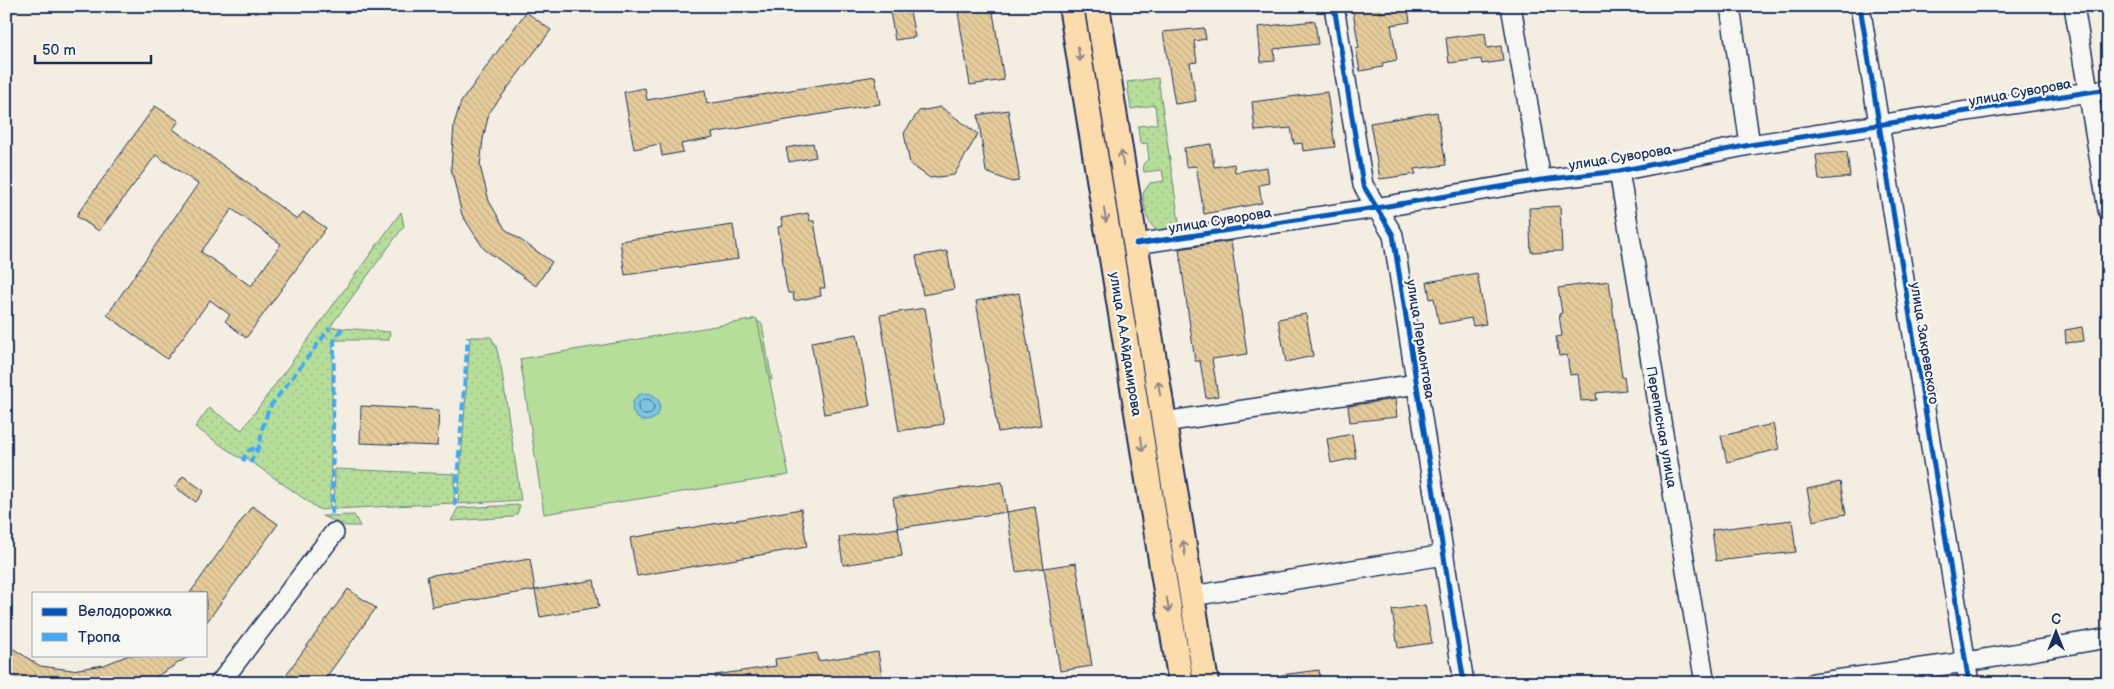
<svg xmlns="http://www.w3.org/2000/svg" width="2114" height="689" viewBox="0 0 2114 689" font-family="'Balsamiq Sans',sans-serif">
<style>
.grass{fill:url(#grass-dots);stroke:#68867c}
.green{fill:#b6dd99;stroke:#68867c}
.water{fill:#7dc5de;stroke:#5689ab}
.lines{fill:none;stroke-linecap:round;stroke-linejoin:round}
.shore{stroke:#426b91;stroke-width:1}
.building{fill:url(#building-back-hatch);stroke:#1b2f5e;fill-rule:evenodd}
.minor-casing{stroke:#1b2f5e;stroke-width:22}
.major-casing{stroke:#1b2f5e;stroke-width:28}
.minor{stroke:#f6f6f2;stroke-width:19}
.major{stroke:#fcdcac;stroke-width:24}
.quiet{stroke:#3fa9f5;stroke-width:4;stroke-dasharray:8 4;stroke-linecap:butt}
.cycleway-casing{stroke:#f6f6f2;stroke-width:8}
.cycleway{stroke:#0057b8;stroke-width:5}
.oneway{stroke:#8c8685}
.labels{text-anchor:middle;stroke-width:4.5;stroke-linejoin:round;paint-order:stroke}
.street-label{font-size:14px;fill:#1b2f5e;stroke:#f6f6f2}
</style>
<defs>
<pattern id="grass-dots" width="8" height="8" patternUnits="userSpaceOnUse" patternTransform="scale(1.25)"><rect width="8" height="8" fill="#b6dd99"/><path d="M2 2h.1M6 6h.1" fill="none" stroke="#9cbe86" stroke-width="1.8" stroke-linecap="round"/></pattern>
<pattern id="building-back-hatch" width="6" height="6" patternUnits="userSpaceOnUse" patternTransform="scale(1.25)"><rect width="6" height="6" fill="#e5cc9b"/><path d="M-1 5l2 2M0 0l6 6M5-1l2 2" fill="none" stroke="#c4b088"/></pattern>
</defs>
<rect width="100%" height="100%" fill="#f3eee1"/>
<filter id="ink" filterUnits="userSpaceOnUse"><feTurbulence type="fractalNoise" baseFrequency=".02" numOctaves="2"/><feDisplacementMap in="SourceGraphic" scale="10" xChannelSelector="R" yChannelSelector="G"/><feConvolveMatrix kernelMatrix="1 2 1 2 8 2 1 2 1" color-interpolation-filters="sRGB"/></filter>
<g filter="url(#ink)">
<path class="grass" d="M1158,78L1180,229L1158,232C1145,221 1145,209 1143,193L1150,183L1164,181L1162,170L1144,172L1143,164L1149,159L1147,143L1140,144L1138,126L1157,124L1155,105L1131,109L1127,82Z
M401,212L404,226L330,327L390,332L389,340H333L330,509L320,510L246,458L238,457L195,427L209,408L242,430Z
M751,319H754L762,324L772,380L750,365L745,347Z
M470,337H491L496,346L501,367L521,500L458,504Z
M335,469L455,474L454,503L334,509Z
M520,505L517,514L513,517L451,521L458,508Z
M354,515L360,526H346L322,516Z"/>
<path class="green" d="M757,319L789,475L544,514L520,359Z"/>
<path class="water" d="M632 407a14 14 0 1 1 28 0a14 14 0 1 1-28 0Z"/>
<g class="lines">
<path class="shore" d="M638 407a8 8 0 1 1 16 0a8 8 0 1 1-16 0Z"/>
</g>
<path class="building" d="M889,6H909L915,37L895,40Z
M957,6H992L1004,80L970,85Z
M1352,6H1379L1381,13L1408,8L1410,22L1391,25L1397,60L1382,63L1383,67L1360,71L1356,49L1359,48Z
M526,12L551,30L489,113L483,139L480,166L489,201L505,229L552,262L536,286L484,249L462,215L451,168L454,124L461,102Z
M1315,21L1318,44L1274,49L1275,61L1261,62L1258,27Z
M1204,28L1206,39L1194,41L1197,62L1190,63L1196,101L1175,104L1163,32Z
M1485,33L1487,48L1501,46L1503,61L1482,64L1481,59L1449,63L1446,38Z
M875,76L880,104L712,133L713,138L681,144L683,152L662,156L660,144L634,149L624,92L645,88L647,100L705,90L707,104Z
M1327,92L1335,147L1303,151L1302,143L1294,144L1291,128L1255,131L1252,102Z
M155,106L179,121L173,129L297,219L303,212L326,228L246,338L225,321L230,315L210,300L167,359L107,315L198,184L156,155L99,231L76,216ZM232,209L281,244L251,286L201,252Z
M941,107L978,134L954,175L930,178L910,164L904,133L919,111Z
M1008,110L1019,175L1018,181L1012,182L986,172L978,115Z
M1437,112L1446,165L1414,169L1416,174L1380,179L1370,123Z
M813,143L816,157L789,162L786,148Z
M1211,144L1214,167L1234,164L1235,172L1267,167L1269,183L1259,185L1262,203L1204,214L1196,166L1186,167L1184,148Z
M1847,152L1850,177L1819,180L1816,155Z
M1560,206L1562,251L1531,252L1529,208Z
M808,213L810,221H814L825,288H820L821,296L794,301L793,293H788L786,285L778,227L783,226L781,218Z
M733,225L738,259L625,275L620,241Z
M1231,241L1247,354L1212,359L1218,396L1206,398L1200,361H1195L1179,249Z
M947,251L954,289L923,295L916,256Z
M1477,273L1486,324L1473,326L1471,318L1439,324L1434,298L1430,299L1427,282Z
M1609,281L1622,377H1624L1626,390L1596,393L1597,400L1581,401L1578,374L1570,375L1567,355L1559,356L1556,337L1562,336L1559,314L1562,313L1558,288Z
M1019,293L1041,425L998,432L976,301Z
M925,308L944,424L899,431L880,315Z
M1306,314L1313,356L1286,362L1278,319Z
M2082,327L2084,341L2066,343L2065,330Z
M857,334L870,406L824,414L811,342Z
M1395,399L1397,417L1350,422L1348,406Z
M361,406L439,410L437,446L360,443Z
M1773,424L1779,449L1727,462L1721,436Z
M1352,434L1356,458L1331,463L1327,439Z
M183,476L204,491L196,502L175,487Z
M1002,482L1007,512L898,528L893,498Z
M1840,482L1846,514L1813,521L1807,489Z
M252,506L278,524L206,623V593H190Z
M1035,507L1044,568L1016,572L1007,512Z
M801,509L807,547L637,576L630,538Z
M1792,520L1796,552L1716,561L1712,530Z
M898,528L902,556L843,565L839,537Z
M530,559L535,590L432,607L427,576Z
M1076,563L1092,666L1060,671L1044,568Z
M594,580L599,607L540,617L535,590Z
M348,589L376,608L322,683H280Z
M1425,605L1432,643L1398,648L1392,610Z
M6,644L40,666L72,670L104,665L129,655H191L146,683H6Z
M878,652L883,683H716L715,675L776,666L775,659L817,653L818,661Z
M1319,670L1321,683H1282L1281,675Z"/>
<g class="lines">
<g class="minor-casing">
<path id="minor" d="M1334,6L1363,185L1393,235L1464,683
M1511,6L1541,180
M1730,6L1750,145
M1860,6L1969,683
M2074,6L2108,210
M1619,171L1705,683
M1136,244L1376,208L1541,180L1619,171L1750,145L2108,89
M1164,422L1417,384
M1192,596L1444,555
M220,683L334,533
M1814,683L1966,662L2108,638"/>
</g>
<g class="major-casing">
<path id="major" d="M1071,6L1181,683
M1097,6L1206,683"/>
</g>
<use href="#minor" class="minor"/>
<use href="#major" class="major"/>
<path class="quiet" d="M246,460L243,459L248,451L260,445
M250,463L260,445L262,429L269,408L330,328
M455,506L468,337
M332,514L334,341L342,328"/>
<g class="cycleway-casing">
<path id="cycleway" d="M1334,6L1363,185L1393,235L1464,683
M1860,6L1969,683
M1136,244L1376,208L1541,180L1619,171L1750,145L2108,89"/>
</g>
<use href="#cycleway" class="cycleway"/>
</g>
<defs><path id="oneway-shaft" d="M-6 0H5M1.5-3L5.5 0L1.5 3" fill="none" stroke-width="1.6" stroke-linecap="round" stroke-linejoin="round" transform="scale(1.25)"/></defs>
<g class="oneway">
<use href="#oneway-shaft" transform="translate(1079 54) rotate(81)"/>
<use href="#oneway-shaft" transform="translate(1122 158) rotate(-99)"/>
<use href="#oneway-shaft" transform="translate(1105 215) rotate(81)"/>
<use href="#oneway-shaft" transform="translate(1159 388) rotate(-99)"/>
<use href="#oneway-shaft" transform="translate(1142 444) rotate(81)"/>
<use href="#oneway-shaft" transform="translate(1184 548) rotate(-99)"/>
<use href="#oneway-shaft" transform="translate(1168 605) rotate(81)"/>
</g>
</g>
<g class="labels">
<g class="street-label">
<text transform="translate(2020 92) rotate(-10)" y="5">улица Суворова</text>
<text transform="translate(1620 157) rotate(-9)" y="5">улица Суворова</text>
<text transform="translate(1220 220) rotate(-9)" y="5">улица Суворова</text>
<text transform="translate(1421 339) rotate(81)" y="5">улица Лермонтова</text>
<text transform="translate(1925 343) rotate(81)" y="5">улица Закревского</text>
<text transform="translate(1126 344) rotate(81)" y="5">улица А.А.Айдамирова</text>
<text transform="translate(1662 427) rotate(80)" y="5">Переписная улица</text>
</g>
</g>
<rect width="2114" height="689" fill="none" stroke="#f6f6f2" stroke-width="25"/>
<rect x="12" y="12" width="2089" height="664" fill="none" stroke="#1b2f5e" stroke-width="2" filter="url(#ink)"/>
<rect x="32" y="592" width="175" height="65" fill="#f6f6f2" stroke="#9ea6b7"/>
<rect x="42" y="608" width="25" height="8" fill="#0057b8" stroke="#9ea6b7"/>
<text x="78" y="616" font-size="15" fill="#1b2f5e">Велодорожка</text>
<rect x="42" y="633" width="25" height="8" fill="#3fa9f5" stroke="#9ea6b7"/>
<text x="78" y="642" font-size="15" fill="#1b2f5e">Тропа</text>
<g transform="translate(2056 632)" stroke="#f6f6f2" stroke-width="4" paint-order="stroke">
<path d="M0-4L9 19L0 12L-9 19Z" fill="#1b2f5e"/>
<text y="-8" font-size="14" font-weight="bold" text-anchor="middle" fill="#1b2f5e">С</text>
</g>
<path d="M35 55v8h116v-8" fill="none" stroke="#1b2f5e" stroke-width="2.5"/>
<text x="42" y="55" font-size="15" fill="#1b2f5e" stroke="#f6f6f2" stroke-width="4" paint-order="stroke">50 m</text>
</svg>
